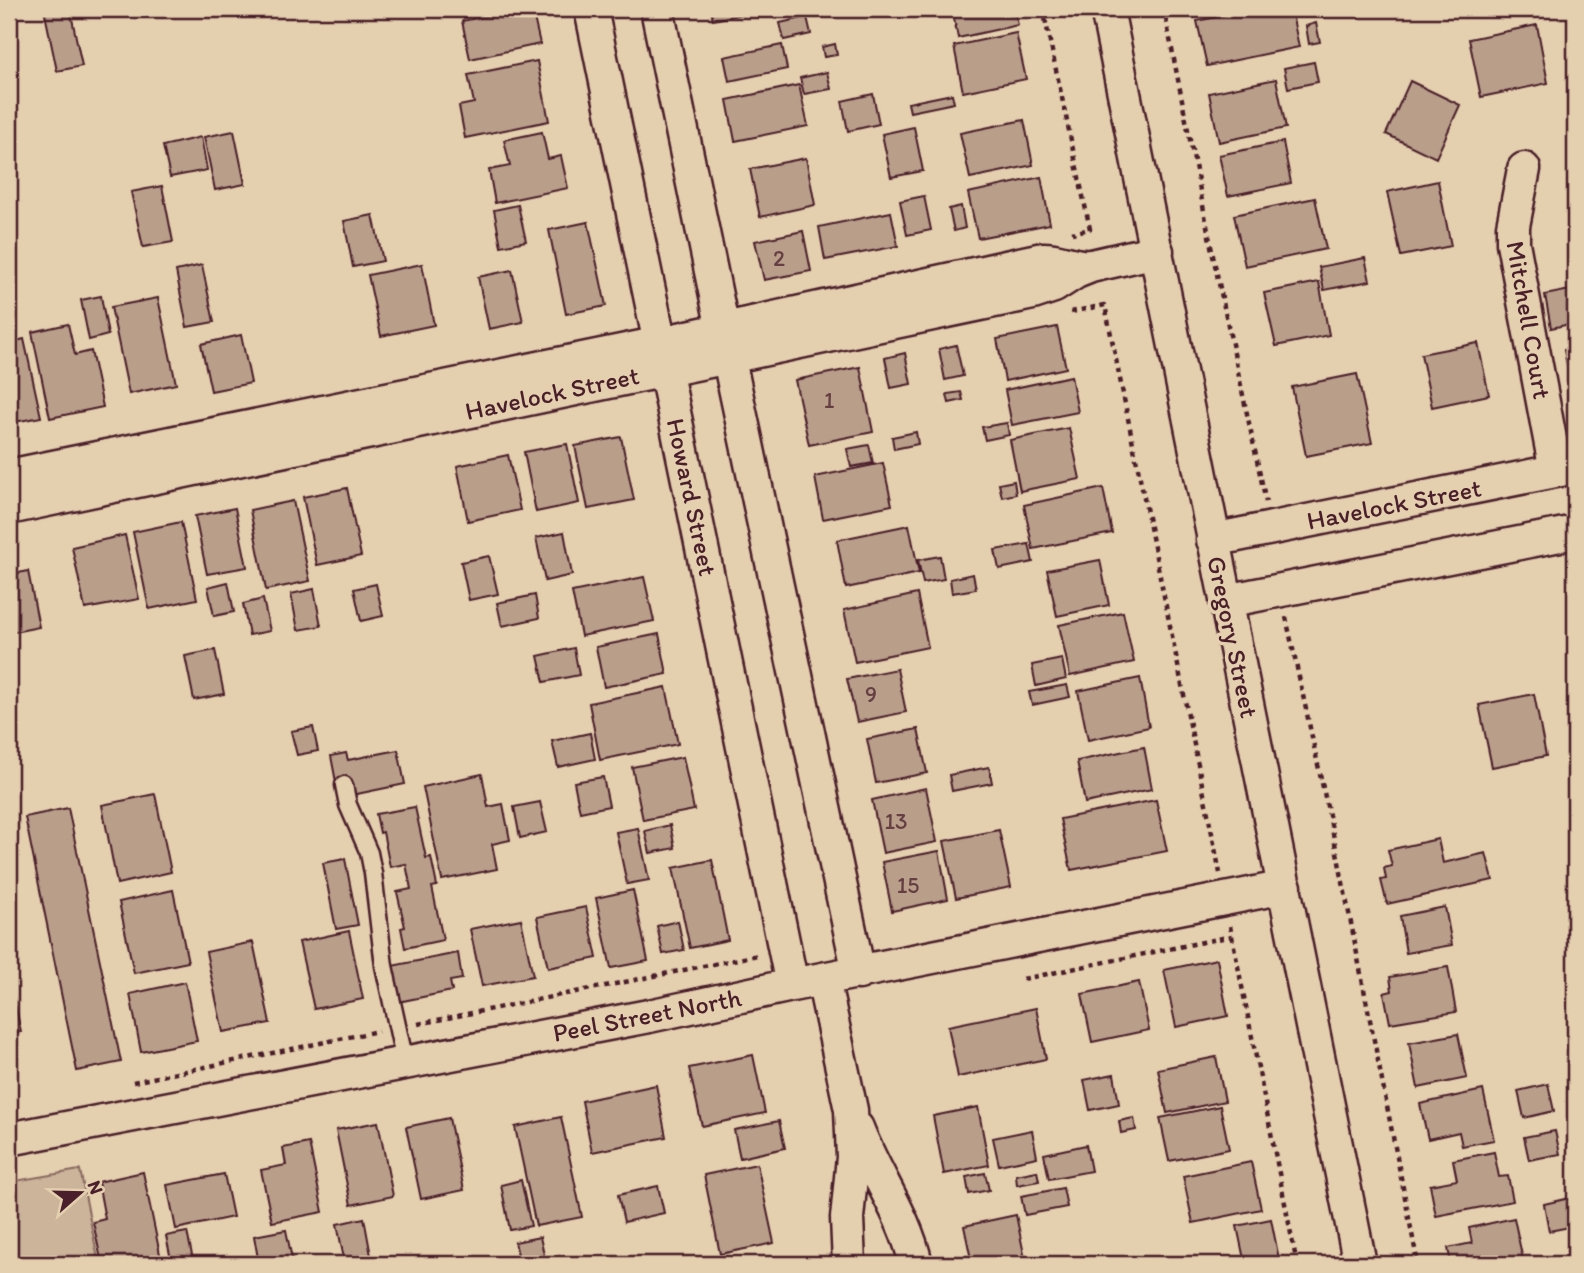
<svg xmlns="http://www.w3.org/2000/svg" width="1584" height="1273" viewBox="0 0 1584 1273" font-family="Itim,sans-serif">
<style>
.green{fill:#cbb499;stroke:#8a6a62;stroke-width:2}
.building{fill:#b99f8a;stroke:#4a1f2b;stroke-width:2}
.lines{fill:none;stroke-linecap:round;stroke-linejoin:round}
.service-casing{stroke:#4a1f2b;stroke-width:21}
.minor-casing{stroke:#4a1f2b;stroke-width:37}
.path{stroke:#4a1f2b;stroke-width:4.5;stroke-dasharray:5 5;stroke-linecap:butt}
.service{stroke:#e4d0ae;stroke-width:16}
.minor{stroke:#e4d0ae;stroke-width:32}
.labels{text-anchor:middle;stroke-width:7;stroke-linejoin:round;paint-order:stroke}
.number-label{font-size:23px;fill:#663f43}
.street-label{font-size:26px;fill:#4a1f2b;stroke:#e4d0ae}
</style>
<rect width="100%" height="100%" fill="#e4d0ae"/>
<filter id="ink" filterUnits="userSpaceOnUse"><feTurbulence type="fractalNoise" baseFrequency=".0143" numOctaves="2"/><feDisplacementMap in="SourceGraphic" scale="14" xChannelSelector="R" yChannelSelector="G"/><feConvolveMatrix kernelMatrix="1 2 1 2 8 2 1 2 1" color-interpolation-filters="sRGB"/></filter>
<g filter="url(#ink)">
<path class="green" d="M80,1170L99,1264H9V1182Z"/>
<path class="building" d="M44,9H70L82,66L57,71Z
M521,9H532L540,44L470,59L462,21Z
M711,9H768L713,20Z
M952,9H1014L1018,25L958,38Z
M1255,9H1291L1299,47L1207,66L1197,21Z
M807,17L811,34L784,40L780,23Z
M1316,23L1320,42L1309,44L1306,26Z
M1537,25L1548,83L1481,97L1469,39Z
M1016,33L1026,79L963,92L954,46Z
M835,44L837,55L824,57L822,47Z
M782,45L787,69L729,81L724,57Z
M537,61L549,121L465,138L459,106L474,103L468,75Z
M1314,62L1318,82L1288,88L1284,68Z
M827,72L831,89L804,94L800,78Z
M1276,79L1286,128L1219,142L1209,93Z
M1410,81L1460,105L1436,158L1386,134Z
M799,85L808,126L735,141L727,100Z
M873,94L879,124L848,131L842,101Z
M952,94L954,103L910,112L908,103Z
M1024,120L1033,165L970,178L960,133Z
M914,127L923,171L891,177L882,134Z
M234,131L245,184L215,190L204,137Z
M542,132L548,159L561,156L568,188L495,203L489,170L510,166L504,140Z
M201,137L207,170L170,177L163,146Z
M1283,142L1291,183L1228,196L1219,155Z
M806,158L815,205L760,217L750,169Z
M1041,177L1050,224L978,238L968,193Z
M1438,181L1451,246L1401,256L1387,192Z
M162,186L173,242L143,247L131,192Z
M924,196L931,230L907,235L900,201Z
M1315,198L1326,249L1245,266L1234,215Z
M518,205L526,241L501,246L494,210Z
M961,206L965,228L954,231L949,209Z
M891,212L898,246L825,260L819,227Z
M373,215L383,261L353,267L344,221Z
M588,222L606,306L566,314L549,230Z
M803,231L811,271L764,280L755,241Z
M1365,258L1370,281L1324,290L1319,267Z
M422,264L434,325L381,336L368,275Z
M202,265L214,322L187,327L176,271Z
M512,270L523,322L489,329L478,277Z
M1319,282L1329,335L1276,346L1264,293Z
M1575,289V323L1551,328L1545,295Z
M101,296L108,335L89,340L81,300Z
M158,298L176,384L129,394L111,307Z
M68,324L75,355L91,351L103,407L50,418L32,332Z
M1057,327L1066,368L1005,381L997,339Z
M241,335L251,383L211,391L201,344Z
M24,339L41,417L9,423V343Z
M1478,343L1489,395L1432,407L1421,354Z
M956,345L963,376L945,380L939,349Z
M1575,347V395L1573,396L1564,350Z
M905,353L911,384L891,388L885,358Z
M860,367L873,432L809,445L795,380Z
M1357,374L1372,443L1306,456L1292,387Z
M1071,376L1078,412L1012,425L1005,390Z
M961,392L963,400L949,403L947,394Z
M1007,423L1009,435L985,440L982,427Z
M1069,428L1080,479L1020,491L1010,440Z
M916,432L918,444L894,449L892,437Z
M621,437L634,500L588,509L575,446Z
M567,444L579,503L536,512L524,452Z
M869,445L873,463L851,467L847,449Z
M508,455L520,510L468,521L457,466Z
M883,463L892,505L823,519L815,477Z
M1014,481L1016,494L1002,497L999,484Z
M347,488L361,556L317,565L303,497Z
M1103,488L1112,533L1033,549L1024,505Z
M293,501L310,581L266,590L250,510Z
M235,508L247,567L207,574L195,516Z
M181,522L197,599L149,609L133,532Z
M909,525L919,573L846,588L837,540Z
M564,532L572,575L545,581L536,538Z
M125,535L139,599L85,609L72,547Z
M1029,544L1033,562L999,569L995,550Z
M489,556L498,594L469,600L461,562Z
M940,556L944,579L923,583L918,560Z
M1100,560L1109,605L1057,616L1047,570Z
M28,571L39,627L9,633V575Z
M973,574L976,589L952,593L950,579Z
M644,577L654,621L581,636L572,592Z
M228,582L234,612L214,616L208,587Z
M376,584L383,616L361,621L354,589Z
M314,589L321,626L298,630L291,594Z
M917,594L928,647L855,662L844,610Z
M535,595L539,618L502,626L497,603Z
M263,599L270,631L249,635L243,604Z
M1123,612L1134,662L1070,676L1059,625Z
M659,634L667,674L604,687L596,647Z
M574,648L579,675L544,682L538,656Z
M215,650L224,694L194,700L185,656Z
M1062,659L1066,679L1036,686L1032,665Z
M897,669L906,712L857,722L847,679Z
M1140,678L1149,727L1088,740L1078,691Z
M1067,685L1070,697L1032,705L1029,692Z
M666,687L678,744L600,760L589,703Z
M1534,694L1546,756L1492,767L1479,705Z
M313,727L318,751L297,755L291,731Z
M918,729L927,773L876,783L867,739Z
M590,733L595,759L558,767L552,741Z
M1144,747L1152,789L1085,803L1077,761Z
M398,750L405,784L352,795L349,780L336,782L331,756L346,753L348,760Z
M683,757L694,810L643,820L632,767Z
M989,767L992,783L952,791L949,775Z
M482,774L488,807L503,804L510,840L492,844L497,869L442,880L423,787Z
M603,777L609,806L580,812L574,782Z
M926,788L937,842L883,853L872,800Z
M155,794L171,872L117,884L102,805Z
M1156,800L1167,851L1071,870L1060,819Z
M540,802L547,832L520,838L514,807Z
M415,807L426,858L431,857L437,886L432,887L443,940L405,948L401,928L405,927L397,892L411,889L406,864L390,867L383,832L380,833L376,814Z
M68,808L121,1062L77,1071L25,817Z
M670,825L675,848L650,853L645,831Z
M638,828L649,880L627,884L616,832Z
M999,830L1011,887L956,898L944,841Z
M1438,839L1443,863L1486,853L1493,880L1387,904L1381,880L1386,879L1384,868L1392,866L1388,850Z
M939,851L948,899L892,911L882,862Z
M345,859L358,925L336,929L323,863Z
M712,860L728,940L690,948L673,868Z
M173,890L188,962L134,973L119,902Z
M633,890L648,961L611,968L596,898Z
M586,907L597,958L548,968L537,917Z
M1445,907L1452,945L1406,953L1400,916Z
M521,919L533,976L482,986L470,929Z
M678,921L684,950L663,954L657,926Z
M349,931L363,999L314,1009L299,942Z
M253,942L270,1023L223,1032L206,952Z
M458,953L462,979L450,981L452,991L398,1002L392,966Z
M1217,959L1228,1016L1176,1027L1164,970Z
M1448,967L1456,1012L1390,1023L1384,993L1392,991L1390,977Z
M9,975L21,1032L9,1034Z
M185,982L197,1041L141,1052L130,994Z
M1139,982L1149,1030L1092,1042L1082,994Z
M1036,1008L1046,1059L958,1077L948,1026Z
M1458,1034L1467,1078L1418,1088L1409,1043Z
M753,1055L765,1113L702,1126L689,1068Z
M1216,1057L1225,1101L1167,1113L1158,1069Z
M1114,1074L1119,1104L1090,1110L1084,1080Z
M1548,1084L1554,1111L1524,1118L1518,1091Z
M656,1085L666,1137L592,1152L582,1101Z
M1483,1090L1494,1140L1462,1146L1459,1132L1428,1139L1420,1104Z
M1220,1106L1229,1149L1169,1161L1160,1118Z
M978,1107L989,1165L944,1174L933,1116Z
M561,1117L582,1217L536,1226L515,1127Z
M449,1118L464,1190L421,1199L406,1127Z
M1134,1118L1136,1130L1121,1133L1119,1121Z
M779,1121L785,1148L740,1158L734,1130Z
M378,1122L393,1196L351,1205L336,1130Z
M1032,1130L1037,1157L999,1165L993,1138Z
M1555,1131L1560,1154L1529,1160L1524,1137Z
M309,1143L323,1212L272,1222L261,1170L286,1165L283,1148Z
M1086,1145L1091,1171L1049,1179L1044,1154Z
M1494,1152L1499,1177L1508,1176L1513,1201L1436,1216L1430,1185L1457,1180L1453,1160Z
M1251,1162L1261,1209L1193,1223L1183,1176Z
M757,1164L774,1243L720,1254L704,1175Z
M1037,1171L1039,1181L1017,1185L1016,1175Z
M143,1172L162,1264H102L93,1222L105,1219L98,1182Z
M985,1173L989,1190L969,1194L966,1177Z
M224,1174L233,1217L176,1229L167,1185Z
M521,1180L531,1226L510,1230L501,1185Z
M658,1186L664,1213L624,1222L618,1195Z
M1063,1188L1067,1207L1025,1215L1021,1196Z
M1574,1197L1575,1226L1549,1231L1544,1204Z
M1016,1215L1026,1264H972L964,1226Z
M364,1218L372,1261L355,1264H345L337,1224Z
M1514,1218L1523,1260L1502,1264H1451L1448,1248L1472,1243L1469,1228Z
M1271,1219L1280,1264H1245L1237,1226Z
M286,1230L293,1264H259L254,1236Z
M187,1232L194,1264H172L166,1236Z
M540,1237L546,1264H520L515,1242Z"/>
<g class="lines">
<g class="service-casing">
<path id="service" d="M344,785L348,805L369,853L373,873L384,966L405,1062"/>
</g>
<g class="minor-casing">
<path id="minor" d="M591,9L792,985
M657,9L734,383L859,973
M1107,9L1360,1264
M1524,169L1513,226V243L1556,471
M9,476L661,343L1042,259C1059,258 1074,268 1091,266
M9,508L1033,293L1054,286L1076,272L1091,266L1157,251
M1213,540L1575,467
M1226,601L1575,532
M823,979L851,1110L853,1157L847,1218L849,1264
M857,1128C875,1175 905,1215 916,1264
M9,1139L649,1016L792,985L1285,887"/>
</g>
<path class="path" d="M1043,9L1090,229L1072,233
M1164,9L1212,251L1266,502
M1071,312L1105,305L1220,873
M1286,617L1338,857L1418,1264
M1230,926L1297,1264
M1023,979L1232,936
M418,1024L758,955L757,954
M133,1082L378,1031"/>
<use href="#service" class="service"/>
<use href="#minor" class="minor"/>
</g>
</g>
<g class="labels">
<g class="number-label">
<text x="779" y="266">2</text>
<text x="829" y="408">1</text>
<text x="871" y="702">9</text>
<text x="896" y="829">13</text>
<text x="908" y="893">15</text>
</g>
<g class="street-label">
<text transform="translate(1529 320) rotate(80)" y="9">Mitchell Court</text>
<text transform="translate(552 393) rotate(-12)" y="9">Havelock Street</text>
<text transform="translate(692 497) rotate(78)" y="9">Howard Street</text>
<text transform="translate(1394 504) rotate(-11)" y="9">Havelock Street</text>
<text transform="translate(1233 637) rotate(78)" y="9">Gregory Street</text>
<text transform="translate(647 1015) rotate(-11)" y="9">Peel Street North</text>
</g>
</g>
<rect width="1584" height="1273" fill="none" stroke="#e4d0ae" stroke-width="35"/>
<rect x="18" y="18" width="1549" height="1238" fill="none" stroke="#4a1f2b" stroke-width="2.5" filter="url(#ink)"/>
<g transform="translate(80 1193) rotate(70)" stroke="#e4d0ae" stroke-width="5" paint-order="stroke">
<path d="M0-5L12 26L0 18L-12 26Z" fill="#4a1f2b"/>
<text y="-10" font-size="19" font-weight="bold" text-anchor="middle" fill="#4a1f2b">N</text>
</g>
</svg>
